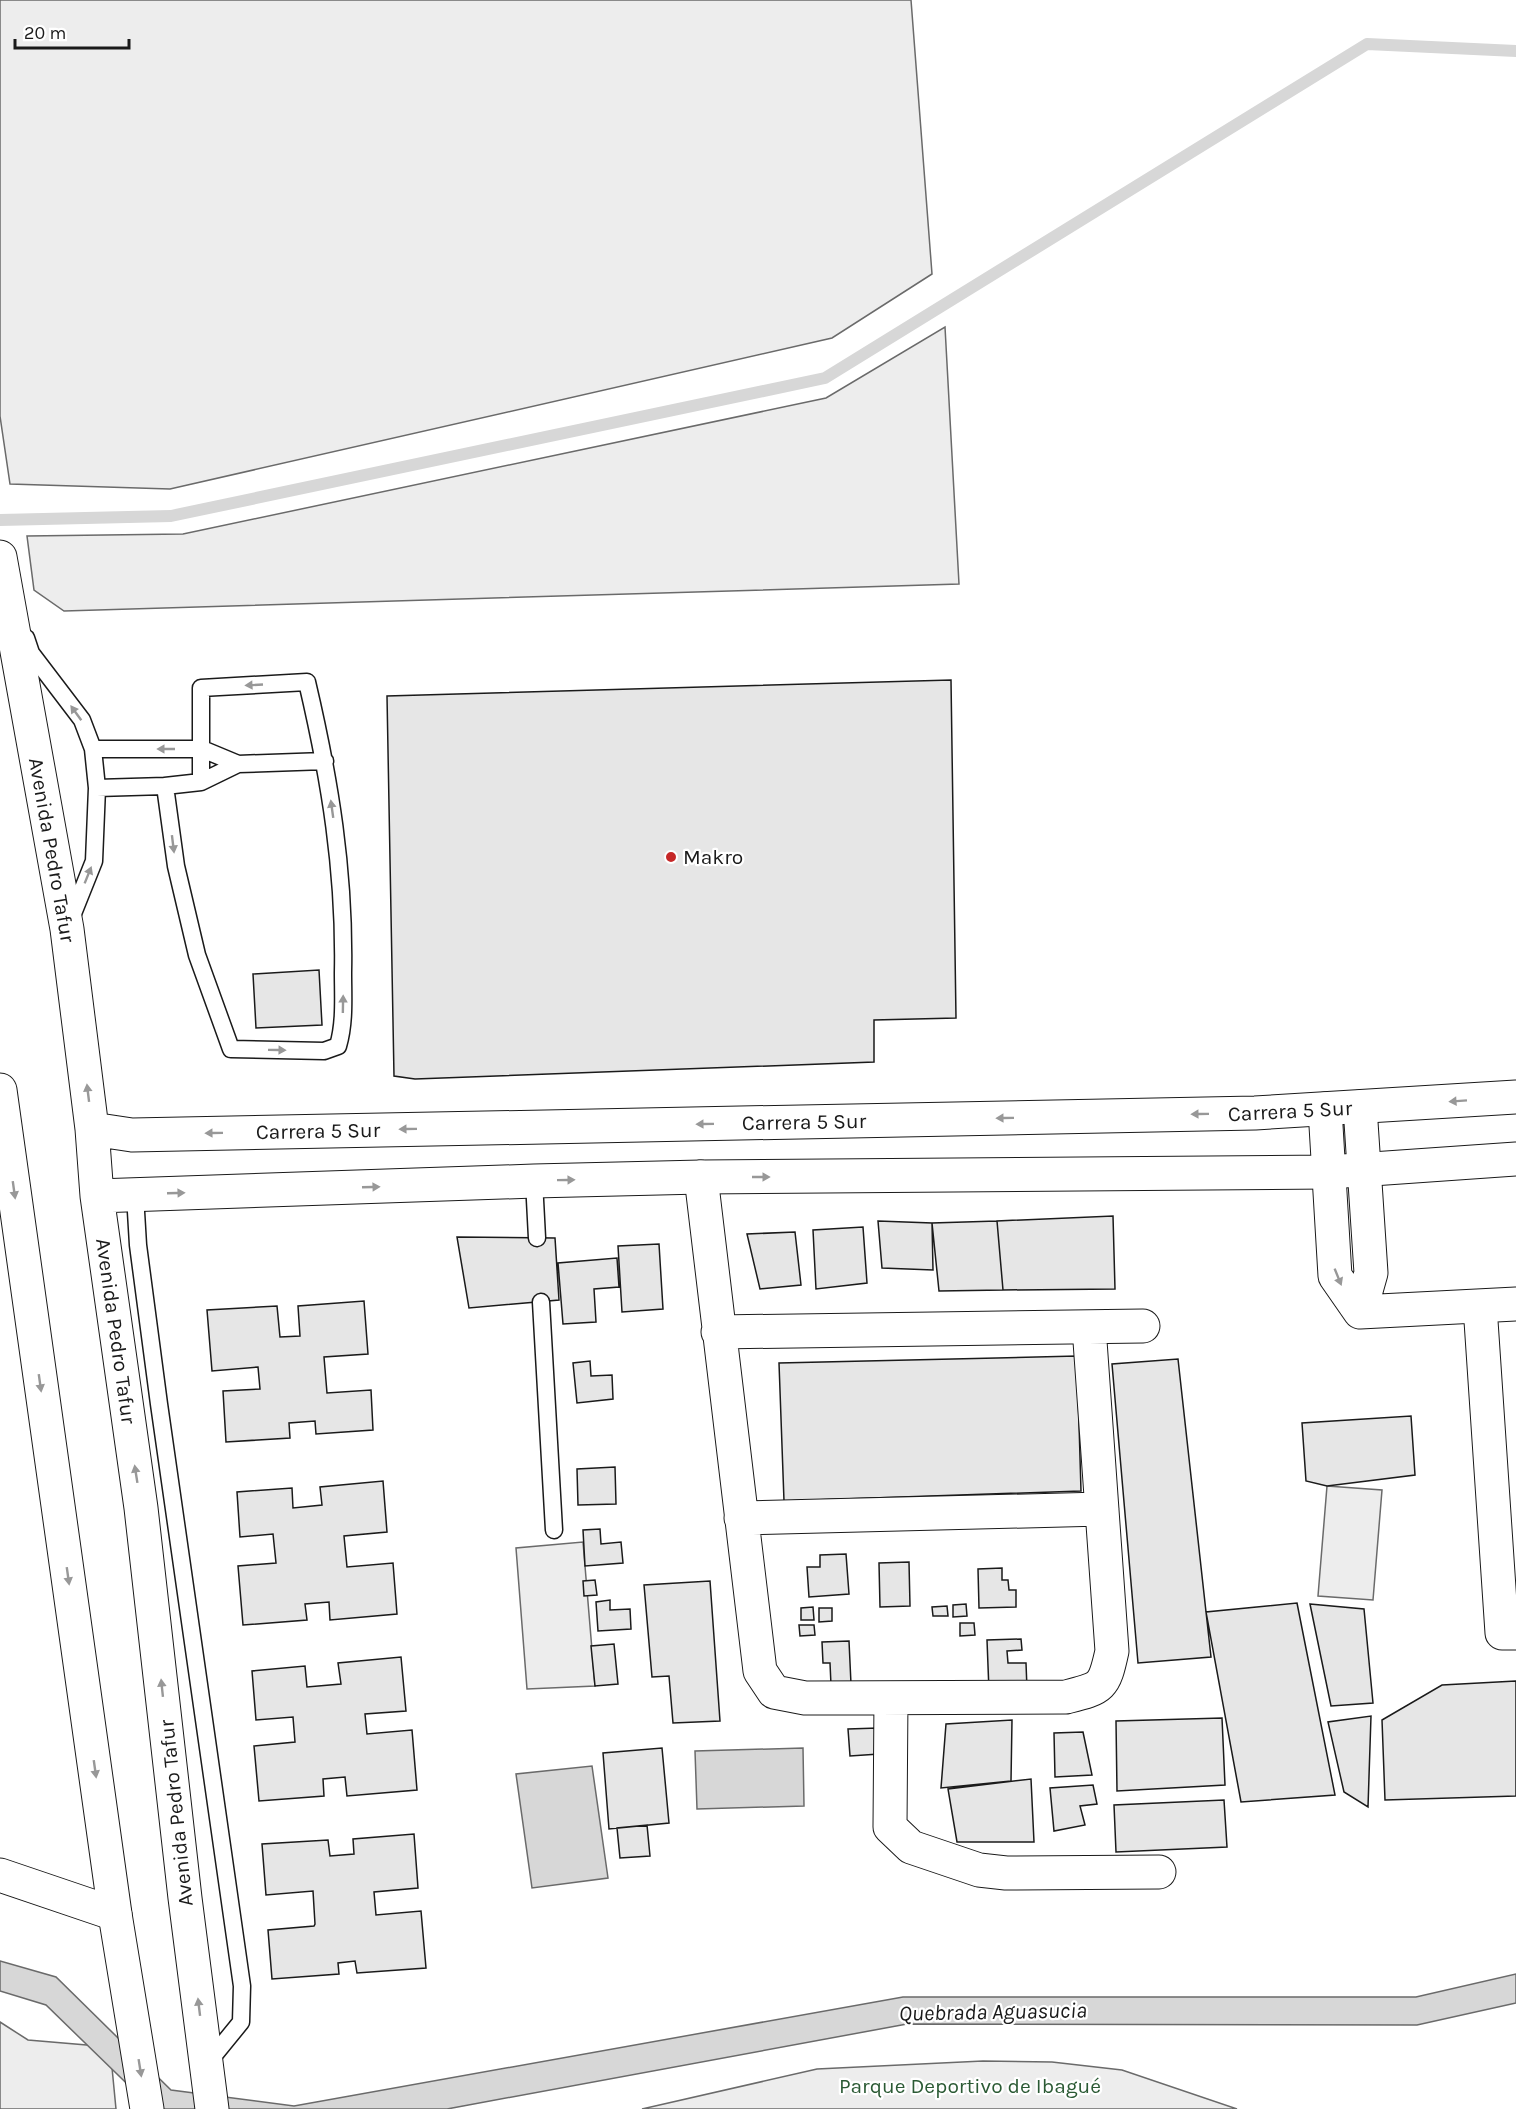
<svg xmlns="http://www.w3.org/2000/svg" width="1516" height="2109" viewBox="0 0 1516 2109" font-family="Karla,sans-serif">
<style>
.green{fill:#ededed;stroke:#6a6a6a;stroke-width:1.5}
.water{fill:#d7d7d7;stroke:#6a6a6a;stroke-width:1.5}
.lines{fill:none;stroke-linecap:round;stroke-linejoin:round}
.stream{stroke:#d7d7d7;stroke-width:12}
.building{fill:#e6e6e6;stroke:#1a1a1a;stroke-width:1.5}
.lane-casing{stroke:#1a1a1a;stroke-width:19}
.street-casing{stroke:#1a1a1a;stroke-width:35}
.secondary-casing{stroke:#1a1a1a;stroke-width:35}
.lane{stroke:#fff;stroke-width:16}
.street{stroke:#fff;stroke-width:33}
.secondary{stroke:#fff;stroke-width:33}
.oneway{fill:#989898}
.poi-dot{fill:#c62828;stroke:#fff;stroke-width:2}
.labels{text-anchor:middle;stroke-width:4.5;stroke-linejoin:round;paint-order:stroke}
.street-label{font-size:21px;fill:#1a1a1a;stroke:#fff}
.poi-label{font-size:21px;fill:#1a1a1a;stroke:#fff;text-anchor:start}
.park-label{font-size:21px;fill:#2b5a34;stroke:#fff}
.water-label{font-size:22px;font-style:italic;fill:#1a1a1a;stroke:#fff}
</style>
<rect width="100%" height="100%" fill="#fff"/>
<path class="green" d="M0,0H911L932,274L832,338L170,489L10,484L0,416Z
M945,327L959,584L64,611L34,590L27,536L183,534L826,398Z
M1327,1486L1382,1490L1373,1600L1318,1596Z
M583,1542L595,1686L527,1689L516,1548Z
M0,2022L28,2040L110,2047L116,2109H0Z
M983,2061L1052,2062L1122,2070L1237,2109H642L817,2069Z"/>
<path class="water" d="M803,1748L804,1806L697,1809L695,1751Z
M592,1766L608,1878L532,1888L516,1774Z
M0,1961L56,1977L171,2090L294,2106L903,1997H1416L1516,1974V2003L1417,2025L907,2024L447,2109H153L46,2005L0,1991Z"/>
<g class="lines">
<path class="stream" d="M0,520L171,516L825,378L1367,44L1516,51"/>
</g>
<path class="building" d="M951,680L956,1018L874,1020V1062L415,1079L394,1076L387,696Z
M319,970L322,1025L256,1028L253,974Z
M1113,1216L1115,1289L1003,1290L997,1221Z
M878,1221L932,1223L933,1270L882,1268Z
M997,1221L1003,1290L939,1291L932,1223Z
M863,1227L867,1283L816,1289L813,1230Z
M795,1232L801,1285L760,1289L747,1234Z
M457,1237L555,1238L559,1300L469,1308Z
M659,1244L663,1309L622,1312L618,1246Z
M617,1258L619,1287L594,1289L596,1322L563,1324L558,1263Z
M364,1301L368,1354L324,1357L327,1393L371,1390L373,1430L316,1434L315,1421L289,1423L290,1438L226,1442L223,1391L260,1389L258,1367L212,1371L207,1310L277,1306L280,1337L300,1336L298,1306Z
M1077,1356L1081,1491L784,1501L779,1363Z
M1178,1359L1211,1657L1138,1663L1112,1364Z
M590,1361L591,1376L612,1375L613,1399L577,1403L573,1363Z
M1411,1416L1415,1475L1327,1486L1306,1481L1302,1423Z
M615,1467L616,1504L578,1505L577,1469Z
M383,1481L387,1532L344,1536L347,1567L393,1563L397,1614L330,1620L329,1602L305,1604L307,1620L243,1625L238,1566L276,1563L273,1534L240,1537L237,1492L292,1488L293,1508L322,1505L320,1487Z
M600,1529L601,1544L621,1542L623,1563L585,1566L583,1530Z
M846,1554L849,1594L809,1597L807,1567H820V1555Z
M909,1562L910,1606L880,1607L879,1563Z
M1002,1568V1580H1008L1009,1590H1016V1607L979,1608L978,1569Z
M595,1580L597,1595L584,1596L583,1581Z
M710,1581L720,1721L673,1723L669,1676L652,1677L644,1585Z
M610,1600V1610L630,1609L631,1629L598,1631L596,1602Z
M1297,1603L1335,1795L1241,1802L1206,1612Z
M966,1604L967,1616L953,1617V1605Z
M1310,1604L1364,1609L1373,1703L1331,1706Z
M947,1606L948,1616H933L932,1607Z
M813,1607L814,1620H801V1608Z
M819,1608H832V1621L819,1622Z
M960,1623H974L975,1635L960,1636Z
M799,1625H814L815,1635L800,1636Z
M1021,1639L1022,1650L1007,1651L1008,1663H1026L1027,1689L989,1691L987,1640Z
M849,1641L851,1684L831,1685L830,1663H823L822,1642Z
M614,1644L618,1684L595,1686L591,1646Z
M401,1657L406,1711L365,1714L367,1734L412,1730L417,1790L347,1796L345,1777L323,1779L324,1796L259,1801L254,1746L295,1742L293,1717L256,1720L252,1671L305,1666L307,1687L341,1684L338,1663Z
M1516,1681V1796L1385,1800L1382,1720L1442,1685Z
M1371,1716L1368,1807L1344,1792L1328,1722Z
M1222,1718L1225,1785L1117,1791L1116,1721Z
M1012,1720L1011,1781L941,1788L946,1724Z
M878,1728L879,1754L850,1756L848,1729Z
M1083,1732L1092,1775L1055,1777L1054,1733Z
M662,1748L669,1823L609,1829L603,1753Z
M1031,1779L1034,1842H957L948,1789Z
M1093,1785L1097,1804L1080,1806L1085,1825L1054,1831L1050,1788Z
M1224,1800L1227,1847L1116,1852L1114,1805Z
M647,1825L650,1856L620,1858L617,1828Z
M414,1834L418,1888L374,1892L376,1915L421,1911L426,1968L357,1973L355,1961L338,1963L339,1974L272,1979L268,1930L314,1926L315,1924L313,1891L266,1895L262,1844L328,1840L330,1856L354,1854L353,1839Z"/>
<g class="lines">
<g class="lane-casing">
<path id="lane" d="M26,638L31,653L82,720L93,749L97,788L94,861L70,921
M93,749H202L238,764
M165,786L176,866L197,955L231,1049L324,1051L338,1046C345,1022 343,997 343,973C345,872 330,780 307,682L201,688V782
M97,788L165,786L201,782L238,764L325,761
M534,1181L537,1238
M135,1195L138,1245L159,1404L242,1986L241,2022L206,2065
M541,1302L554,1530"/>
</g>
<g class="street-casing">
<path id="street" d="M1360,1107L1371,1273L1360,1312
M1325,1109L1335,1276L1360,1312
M701,1177L760,1671L774,1692L805,1698L1066,1697C1102,1688 1104,1688 1112,1651L1089,1327
M1480,1306L1502,1633H1516
M1360,1312L1516,1304
M718,1332L1143,1326
M741,1518L1102,1509
M891,1698L890,1827L911,1847L979,1870L1006,1873L1159,1872
M0,1875L115,1914"/>
</g>
<g class="secondary-casing">
<path id="secondary" d="M0,557L67,929L92,1129L97,1196L141,1508L185,1898L212,2109
M0,1090L115,1914L147,2109
M92,1129L132,1135L1255,1113L1516,1097
M97,1196L534,1181L701,1177L1329,1172L1516,1159"/>
</g>
<use href="#lane" class="lane"/>
<use href="#street" class="street"/>
<use href="#secondary" class="secondary"/>
</g>
<defs><path id="oneway-solid" d="M-6-.8H1V-3.2L6.5 0L1 3.2V.8H-6Z" transform="scale(1.5)"/></defs>
<g class="oneway">
<use href="#oneway-solid" transform="translate(254 685) rotate(177)"/>
<use href="#oneway-solid" transform="translate(76 713) rotate(-126)"/>
<use href="#oneway-solid" transform="translate(166 749) rotate(-180)"/>
<use href="#oneway-solid" transform="translate(332 809) rotate(-98)"/>
<use href="#oneway-solid" transform="translate(173 844) rotate(83)"/>
<use href="#oneway-solid" transform="translate(88 875) rotate(-68)"/>
<use href="#oneway-solid" transform="translate(343 1004) rotate(-89)"/>
<use href="#oneway-solid" transform="translate(277 1050) rotate(1)"/>
<use href="#oneway-solid" transform="translate(88 1093) rotate(-97)"/>
<use href="#oneway-solid" transform="translate(1458 1101) rotate(176)"/>
<use href="#oneway-solid" transform="translate(1200 1114) rotate(179)"/>
<use href="#oneway-solid" transform="translate(1005 1118) rotate(179)"/>
<use href="#oneway-solid" transform="translate(705 1124) rotate(179)"/>
<use href="#oneway-solid" transform="translate(408 1129) rotate(179)"/>
<use href="#oneway-solid" transform="translate(214 1133) rotate(179)"/>
<use href="#oneway-solid" transform="translate(761 1177)"/>
<use href="#oneway-solid" transform="translate(566 1180) rotate(-1)"/>
<use href="#oneway-solid" transform="translate(371 1187) rotate(-2)"/>
<use href="#oneway-solid" transform="translate(14 1190) rotate(82)"/>
<use href="#oneway-solid" transform="translate(176 1193) rotate(-2)"/>
<use href="#oneway-solid" transform="translate(1338 1277) rotate(68)"/>
<use href="#oneway-solid" transform="translate(40 1383) rotate(82)"/>
<use href="#oneway-solid" transform="translate(136 1474) rotate(-99)"/>
<use href="#oneway-solid" transform="translate(68 1576) rotate(82)"/>
<use href="#oneway-solid" transform="translate(162 1688) rotate(-96)"/>
<use href="#oneway-solid" transform="translate(95 1769) rotate(82)"/>
<use href="#oneway-solid" transform="translate(199 2007) rotate(-97)"/>
<use href="#oneway-solid" transform="translate(140 2068) rotate(81)"/>
</g>
<circle class="poi-dot" cx="671" cy="857" r="6"/>
<g class="labels">
<g class="street-label">
<text transform="translate(52 850) rotate(80)" y="7">Avenida Pedro Tafur</text>
<text transform="translate(1290 1111) rotate(-3)" y="7">Carrera 5 Sur</text>
<text transform="translate(804 1122) rotate(-1)" y="7">Carrera 5 Sur</text>
<text transform="translate(318 1131) rotate(-1)" y="7">Carrera 5 Sur</text>
<text transform="translate(116 1331) rotate(82)" y="7">Avenida Pedro Tafur</text>
<text transform="translate(176 1813) rotate(-96)" y="7">Avenida Pedro Tafur</text>
</g>
<g class="poi-label">
<text x="683" y="864">Makro</text>
</g>
<g class="park-label">
<text x="970" y="2093">Parque Deportivo de Ibagué</text>
</g>
<g class="water-label">
<text transform="translate(993 2011) rotate(-1)" y="8">Quebrada Aguasucia</text>
</g>
</g>
<path d="M15 39v9h114v-9" fill="none" stroke="#1a1a1a" stroke-width="3"/>
<text x="24" y="39" font-size="18" fill="#1a1a1a" stroke="#ffffff" stroke-width="4.5" paint-order="stroke">20 m</text>
</svg>
